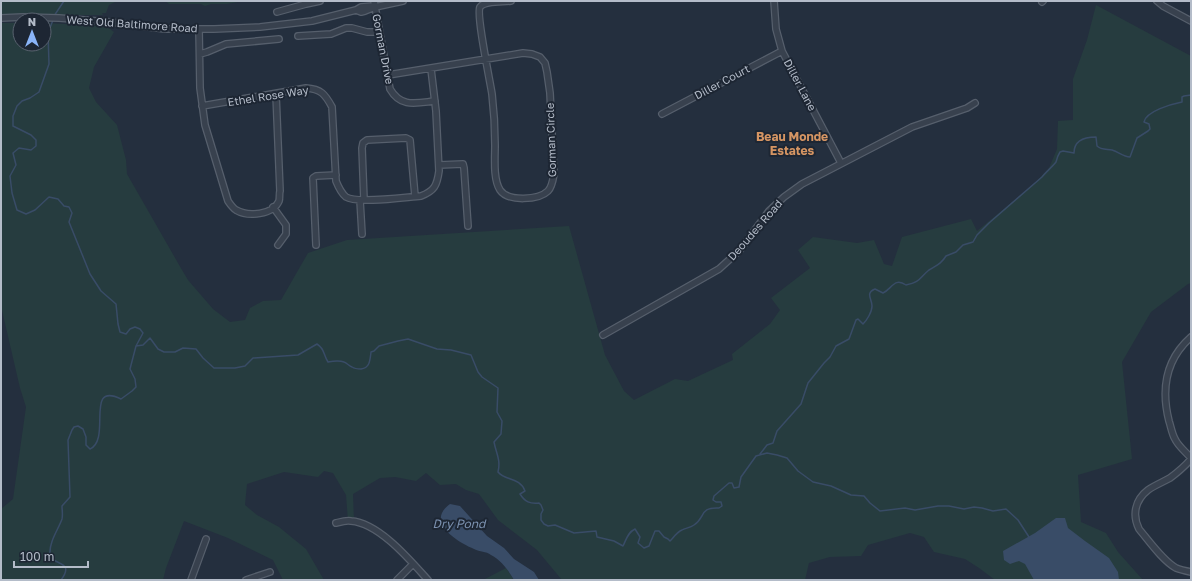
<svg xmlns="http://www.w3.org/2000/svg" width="1192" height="581" viewBox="0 0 1192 581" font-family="'Golos Text',sans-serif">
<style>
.green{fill:#263c3f}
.water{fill:#394c67}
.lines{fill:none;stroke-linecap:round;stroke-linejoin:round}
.stream{stroke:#394c67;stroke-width:1.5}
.minor-casing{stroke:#565f6c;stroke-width:8}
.minor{stroke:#38414e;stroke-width:5.5}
.labels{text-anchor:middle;stroke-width:4;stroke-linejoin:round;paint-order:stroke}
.street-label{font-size:11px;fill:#b4bcc9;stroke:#1d2633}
.neighbourhood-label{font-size:12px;font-weight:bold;fill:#d59563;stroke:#1d2633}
.water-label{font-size:12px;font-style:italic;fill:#7c92b1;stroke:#1d2633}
</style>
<rect width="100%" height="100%" fill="#242f3e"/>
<path class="green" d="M1,1H117L109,5L106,13H102L103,15H1Z
M165,1H243L227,4H211L205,6L201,4H169Z
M1096,5L1191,56V283L1188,284L1151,312L1122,362L1132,459L1078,475L1081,522L1106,533L1118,552L1143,580H995L979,568L965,559L934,552L924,537L910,533L868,545L861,556L830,557L809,563L805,580H562L537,550L498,520L479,494L466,490L456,484L440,485L426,473L416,481L395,477L380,478L353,494L354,522L348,521L346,495L333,473L324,471L318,477L284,472L247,484L245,505L257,515L279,527L306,549L324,580H283L273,560L228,538L184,521L166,568L163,580H1V509L13,499L26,407L20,388L1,306V23H20V44H44V23L106,26L114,32L94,67L89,88L96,102L117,125L126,160L127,174L182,270L188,280L213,309L230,322L245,320L250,308L263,301L281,300L308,253L347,240L569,226L605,355L624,391L634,400L675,379L688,381L733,360L732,354L770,324L780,310L771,298L810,268L798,250L813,237L857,243L874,240L884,264L892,266L902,237L971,219L977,231L1033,185L1049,168L1057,149L1058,121L1073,120V79L1087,40Z
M506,568L514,580H483Z"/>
<path class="water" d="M450,504L460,506L487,536L504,548L514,559L534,572L539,580H514C508,570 502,561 491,555C486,551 480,552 474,549C457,542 425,522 450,504Z
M1056,518H1065L1068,528L1085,541L1109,558L1118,572L1119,580H1034L1025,564L1019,561L1010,564L1004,560L1003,551L1035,533Z"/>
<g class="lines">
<path class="stream" d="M54,16L64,1
M53,20L48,33L49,64L39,92L30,98L22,101L17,106L13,116V126L31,135L36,140V146L31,150L19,148L13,153L16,165L10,176L12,193L17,210L26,214L35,210L49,197L58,199L64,206L69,207L72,213L69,222L90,274L101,291L116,304L118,324L120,332L126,334L130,329L135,327L140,329L143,333L136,346L130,369L135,379L136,387L132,391L121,399C84,381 112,439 90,449L86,445V437L83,429L78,426L74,427L72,430L68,440L70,497L62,506C62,510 63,515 62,519C58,530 49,542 50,554C51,566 76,560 61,580
M136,346L143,345L150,338L158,349L164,352H175L183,348L196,349L203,358L214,368H235L245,366L253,358L298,355L317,344C325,349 323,354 328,362C333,361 339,360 344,362C347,363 349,366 352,367C355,369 357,369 361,369C370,368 370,360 371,352L374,351L379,346L398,341L408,339L437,349L451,350L471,355L478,372L482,377L498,388L497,412L502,421L501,434L494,442C496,453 501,460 498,472C505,481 520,477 525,491L520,494C525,502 530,504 539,503L541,505L543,510L541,514V520L544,524L548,526L555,525L574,533L596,531L597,537L614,541L623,546C626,540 628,532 635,529L640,537L638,543L644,548L649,546L655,531H659L664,537L668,539L670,541C673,538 677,532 682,530C685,528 690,528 694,525C706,517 699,507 719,508L722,506L721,502H716L713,500L714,496L729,483H732L734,488L739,487L741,477L756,456L767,453L777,455L787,458L798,471L813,482L831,486L851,495L864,496L870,503L880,511L905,508L915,510L938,506H949L964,509L974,507L982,508L993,511L1006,509L1018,520L1029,537
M760,454L767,445L773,443L777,431L801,404L808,383L824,363L830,357L836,346L849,339L856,320L858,319L863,324C867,320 872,312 872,306C872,299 865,293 875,289L883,293C892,289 894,277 906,285C921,282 919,278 929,270C937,265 941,264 946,256L956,252L963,245L973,242L977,235L989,223L1042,177C1045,173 1054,165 1056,162C1057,158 1058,155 1060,152L1063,151L1074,153C1074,140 1085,137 1096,137L1097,146C1101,150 1107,149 1112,150C1119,152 1123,157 1130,157L1137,138L1148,131L1150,129L1149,124L1144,122C1146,111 1172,104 1182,102V97L1184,96L1191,95"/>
<g class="minor-casing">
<path id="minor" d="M374,1L390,89C401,108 416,103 435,101
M774,1L776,29L782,51L841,163
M1157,1L1163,6L1191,21
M1042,2L1043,1
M356,10L361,7L373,6
M277,12L306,4L320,1
M1,18L23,17L59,18L110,22L165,29H214L260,27L312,21L356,10L361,12L365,11L375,7L403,1
M199,29L200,88L205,125L228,201C230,204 233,208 236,210C248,217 273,215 279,201C280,198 279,194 280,191L276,94
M298,36L331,34L346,28H352L367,32H374L379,30
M200,54L207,52L226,44L279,39
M388,75L523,53L532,54L540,57L545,63L547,72L550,93L554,174C553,180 552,187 548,191C539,200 508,202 500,190C493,179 495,158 495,145C495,128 494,111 492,94C490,81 476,14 480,7C485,0 502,2 511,1
M202,106L306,88C321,89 325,94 332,107L336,181C338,186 341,193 346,197C357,204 406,197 421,196C434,191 437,186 439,171L436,111L431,69
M662,114L782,51
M439,165L463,164L464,168L468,226
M360,200L362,234
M364,200L362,148L363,143L367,140L406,138L410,140L415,196
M273,207L286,225V234L278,245
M316,245L313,178L316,176L336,175
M603,335L719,269L740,250L769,211L784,197L802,184L912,127L967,108L975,103
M1191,337C1165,360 1161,389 1169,421C1171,427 1172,434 1175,439C1178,446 1186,452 1191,458
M1191,459C1185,466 1178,472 1170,478C1163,482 1155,485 1148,490C1135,500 1132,515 1139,529C1149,541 1163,561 1176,568C1181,570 1186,571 1191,572
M336,523C340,522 346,520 351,521C379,523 410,560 428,580
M191,580L206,539
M246,580L270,572
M397,580L413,564"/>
</g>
<use href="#minor" class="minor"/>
</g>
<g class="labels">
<g class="street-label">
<text transform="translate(132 24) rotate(4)" y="4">West Old Baltimore Road</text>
<text transform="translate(383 49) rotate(79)" y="4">Gorman Drive</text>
<text transform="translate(722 82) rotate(-28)" y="4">Diller Court</text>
<text transform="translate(800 85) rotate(62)" y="4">Diller Lane</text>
<text transform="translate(268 96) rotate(-9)" y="4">Ethel Rose Way</text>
<text transform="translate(551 140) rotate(-92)" y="4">Gorman Circle</text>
<text transform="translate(755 230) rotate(-49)" y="4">Deoudes Road</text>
</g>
<g class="neighbourhood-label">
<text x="792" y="141">Beau Monde<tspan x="792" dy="14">Estates</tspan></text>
</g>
<g class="water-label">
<text x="459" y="528">Dry Pond</text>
</g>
</g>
<rect width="1192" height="581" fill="none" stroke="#b4bcc9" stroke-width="4"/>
<g transform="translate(32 32)"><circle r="19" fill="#1d2633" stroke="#59626f"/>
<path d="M0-3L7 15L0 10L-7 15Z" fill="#8ab4f8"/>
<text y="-6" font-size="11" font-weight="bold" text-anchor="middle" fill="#b4bcc9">N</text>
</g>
<path d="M14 561v6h74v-6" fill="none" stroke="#b4bcc9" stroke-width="2"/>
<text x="20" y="561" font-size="12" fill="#b4bcc9" stroke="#1d2633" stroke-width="3" paint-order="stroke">100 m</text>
</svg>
